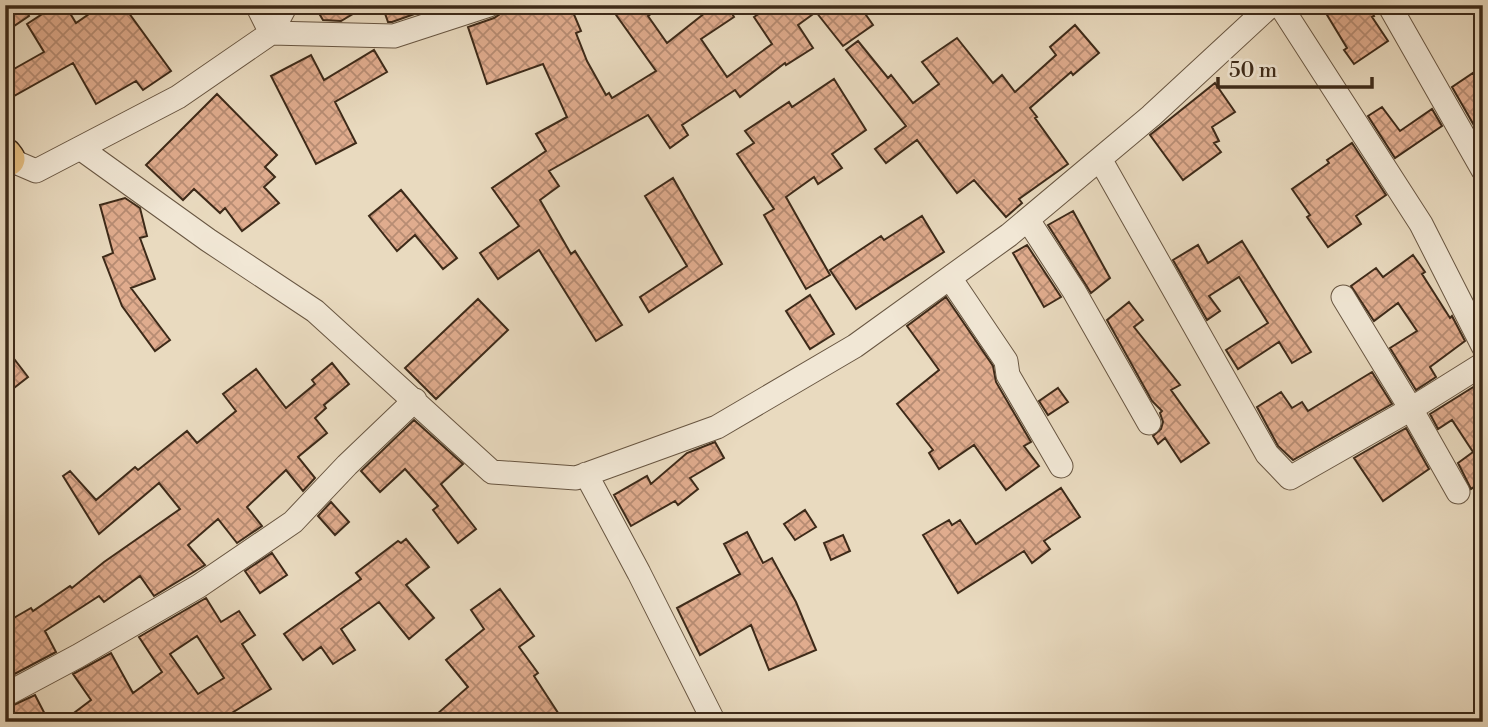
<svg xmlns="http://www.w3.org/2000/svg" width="1488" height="727" viewBox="0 0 1488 727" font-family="'Libre Bodoni',serif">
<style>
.building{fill:url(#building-cross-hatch);stroke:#3d2a19;stroke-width:2;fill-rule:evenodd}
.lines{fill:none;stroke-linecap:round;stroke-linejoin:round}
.minor-casing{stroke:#685642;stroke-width:25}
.highway-casing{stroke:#3d2a19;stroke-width:36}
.minor{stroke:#f1e7d5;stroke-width:23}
.highway{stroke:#e4bd80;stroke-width:33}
</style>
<defs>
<pattern id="building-cross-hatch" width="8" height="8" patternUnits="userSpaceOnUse" patternTransform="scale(1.75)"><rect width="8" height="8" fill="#e0ac8e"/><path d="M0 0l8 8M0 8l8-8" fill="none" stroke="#b78c73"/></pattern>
</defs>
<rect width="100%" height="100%" fill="#e9dabf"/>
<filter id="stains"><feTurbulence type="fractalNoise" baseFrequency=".00286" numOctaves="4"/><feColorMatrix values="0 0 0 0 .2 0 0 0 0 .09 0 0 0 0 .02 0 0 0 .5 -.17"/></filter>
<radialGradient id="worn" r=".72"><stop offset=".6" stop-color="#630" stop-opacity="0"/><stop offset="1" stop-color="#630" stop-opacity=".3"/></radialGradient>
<path class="building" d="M5,5H22L29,16L14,26L5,12Z
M56,5H65L76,23L102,5H123L171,71L143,90L136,81L96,104L73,63L5,101V74L44,52L27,24Z
M314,5H368L341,21L323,20Z
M382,5H437V6L392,22H388Z
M503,5H570L581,31L576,33L587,61L606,95L609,93L612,98L656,71L609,5H664L648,16L667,43L715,5H727L734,17L701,39L727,77L772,44L754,17L772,5H859L873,25L843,46L816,12L798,25L813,48L786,65L785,63L740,97L735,90L682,125L688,135L670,148L648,115L549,171L559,186L540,200L571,254L575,251L622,325L596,341L539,250L498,279L480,253L519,226L492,188L546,151L536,134L567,117L543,64L487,84L468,27L494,18L500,14Z
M1321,5H1367L1374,16L1372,17L1388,41L1354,64L1344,50L1347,48Z
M1075,25L1099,53L1073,75L1071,72L1030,108L1037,117L1035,118L1068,164L1019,199L1022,203L1006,217L974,180L957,193L917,140L886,163L875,149L906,126L846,50L858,41L888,78L891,75L913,103L939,84L922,62L957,38L993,83L1002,75L1015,92L1056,55L1050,47Z
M374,50L387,72L335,102L356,143L316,164L271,76L311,55L324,80Z
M1473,73L1483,88V141L1452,87Z
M834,79L866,130L832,154L842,168L818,184L814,177L786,197L830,275L806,289L764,215L774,209L737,154L754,143L745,131L789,102L792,107Z
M1215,83L1235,112L1212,127L1219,141L1214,143L1221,152L1183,180L1150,135Z
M217,94L277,155L265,167L275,177L264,187L279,203L242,231L225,208L220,213L194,189L183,200L146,165Z
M1382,107L1400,131L1432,109L1442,126L1395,158L1368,116Z
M1352,143L1386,195L1356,216L1361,224L1328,247L1307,217L1310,215L1292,189L1329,163L1327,160Z
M673,178L722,264L649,312L640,297L687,266L645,196Z
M401,190L457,258L443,269L415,235L397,251L369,216Z
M125,198L140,208L147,236L140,238L155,279L131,288L170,340L155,351L122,306L103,257L113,253L100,205Z
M1073,211L1110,278L1091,293L1048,225Z
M922,216L944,252L856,309L830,270L881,236L884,240Z
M1242,241L1311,352L1292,363L1279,342L1238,369L1226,350L1268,323L1239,277L1209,296L1220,311L1207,320L1173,260L1198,245L1208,263Z
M1027,245L1061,297L1044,307L1013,253Z
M1413,255L1425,272L1422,274L1450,318L1452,316L1465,341L1430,367L1436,377L1416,390L1390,348L1417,331L1398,303L1374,321L1351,286L1376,268L1383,277Z
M810,295L834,334L810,349L786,311Z
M946,297L993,366L996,382L1031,442L1024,446L1039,466L1006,490L974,445L939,469L929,453L933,450L897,404L939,370L907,326Z
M478,299L508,330L436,399L405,368Z
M1129,302L1143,320L1134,327L1180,385L1171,390L1209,443L1181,462L1165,438L1158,444L1153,436L1161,429L1163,422L1160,413L1162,411L1152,401L1107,320Z
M5,347L28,377L5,395Z
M332,363L349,384L324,405L326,408L315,418L327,433L298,457L315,478L303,491L286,470L247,507L262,526L237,543L218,519L188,545L205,565L154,596L140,576L104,602L99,596L45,631L56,652L5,679V656L13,652L5,639V623L31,608L33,611L70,586L72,588L104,562L180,509L159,483L99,534L63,476L70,471L96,500L135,467L138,470L187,431L197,443L236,411L223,394L256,369L286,408L315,384L312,380Z
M1372,372L1392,404L1293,460L1278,446L1257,407L1281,392L1292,408L1302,402L1308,411Z
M1483,381V481L1471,489L1458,463L1473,452L1452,420L1438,429L1430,414Z
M1058,388L1068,402L1048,415L1039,401Z
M414,420L463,464L441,484L476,529L458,543L433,510L438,506L405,469L380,492L361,471Z
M1406,428L1429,469L1383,501L1354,458Z
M715,442L724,458L690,478L698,489L678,505L675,501L631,526L614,495L647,476L651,484L687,453Z
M1061,488L1080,517L1044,541L1050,549L1032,563L1024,551L958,593L923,535L949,520L952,525L960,520L976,544Z
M331,502L349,522L335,535L318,516Z
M805,510L816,527L795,540L784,524Z
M747,532L763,563L772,558L796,602L816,650L769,670L751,625L700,655L677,608L740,574L724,544Z
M843,535L850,551L831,560L824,543Z
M406,539L429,567L406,585L434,618L409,639L379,602L341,629L355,650L333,664L321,647L303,660L284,634L361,579L356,573L398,541L401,543Z
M272,553L287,575L260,593L245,571Z
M500,589L534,636L519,647L538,673L534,676L564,722H428L468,687L446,660L484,629L471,610Z
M206,598L221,622L239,611L255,635L242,644L271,689L217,722H62L91,700L73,674L111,653L133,693L162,672L139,637ZM197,636L224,678L198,694L170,654Z
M35,695L49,722H5V709Z"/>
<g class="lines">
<g class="minor-casing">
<path id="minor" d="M257,5L271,33
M1280,5L1421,224L1483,346
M1389,5L1483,170
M271,33L286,5
M80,148L208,240L315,311L492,472L576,478L717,427L855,346L1009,235L1151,116L1271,5
M8,159L36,171L178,97L271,33L394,36L489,5
M1100,159L1267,454L1290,478L1411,409L1483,364
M1028,220L1074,291L1149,423
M950,278L1006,361L1008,375L1061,466
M1343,297L1411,409L1458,492
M586,474L639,573L714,722
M5,695L78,656L199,586L293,522L347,465L415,400"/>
</g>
<g class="highway-casing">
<path id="highway" d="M5,155L8,159L5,160"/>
</g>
<use href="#minor" class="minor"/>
<use href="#highway" class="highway"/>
</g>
<rect width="1488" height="727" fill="none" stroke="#e9dabf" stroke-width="28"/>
<rect x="7" y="7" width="1474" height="713" fill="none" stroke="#3d2a19" stroke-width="3.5"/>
<rect x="14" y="14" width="1460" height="699" fill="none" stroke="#3d2a19" stroke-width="2"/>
<path d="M1218 77v10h154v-10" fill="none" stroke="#3d2a19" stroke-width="3.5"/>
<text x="1229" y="77" font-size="21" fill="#3d2a19" stroke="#f1e7d5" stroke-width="5" paint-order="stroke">50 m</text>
<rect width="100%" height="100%" filter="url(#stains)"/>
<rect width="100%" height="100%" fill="url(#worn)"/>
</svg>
